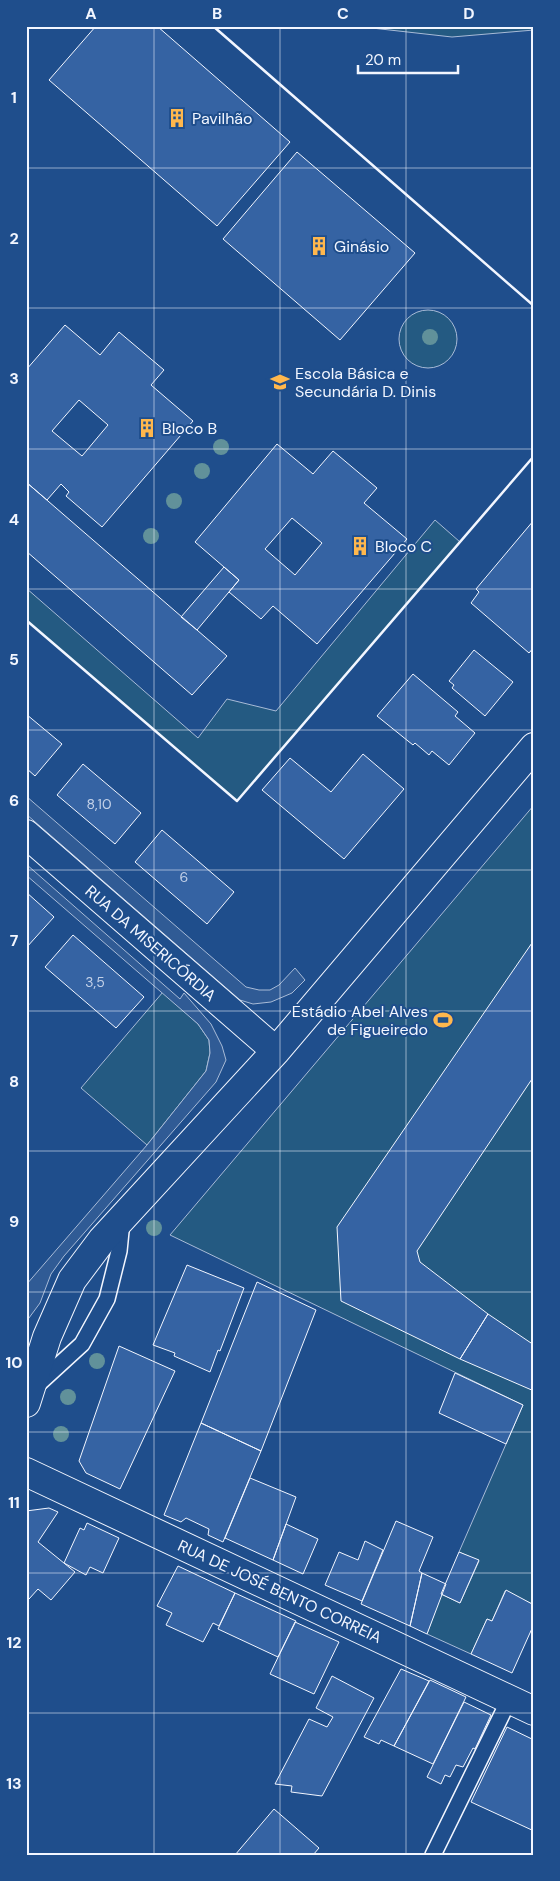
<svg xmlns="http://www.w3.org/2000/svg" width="560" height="1881" viewBox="0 0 560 1881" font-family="'DM Sans',sans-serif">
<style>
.green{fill:#245a82;stroke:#a8bbd7}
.parking{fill:#305b95;stroke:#a8bbd7}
.building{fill:#3563a3;stroke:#f2f6ff;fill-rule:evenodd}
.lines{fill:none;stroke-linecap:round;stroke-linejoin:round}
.lane-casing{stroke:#f2f6ff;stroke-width:18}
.secondary-casing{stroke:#f2f6ff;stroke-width:30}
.lane{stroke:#1f4e8c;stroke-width:15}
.secondary{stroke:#1f4e8c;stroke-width:28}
.wall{stroke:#f2f6ff;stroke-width:2.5}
.tree{fill:#61919a}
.grid{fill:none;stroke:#f2f6ff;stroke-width:1;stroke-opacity:0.55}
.labels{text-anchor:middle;stroke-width:4;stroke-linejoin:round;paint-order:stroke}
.number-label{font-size:14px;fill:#c3d1e8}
.poi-label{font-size:16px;fill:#f2f6ff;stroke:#1f4e8c;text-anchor:start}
.street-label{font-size:16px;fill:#f2f6ff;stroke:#1f4e8c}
.neatline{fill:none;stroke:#f2f6ff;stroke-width:2}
.grid-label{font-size:16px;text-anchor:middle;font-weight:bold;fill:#f2f6ff}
</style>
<rect width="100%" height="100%" fill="#1f4e8c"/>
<path class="green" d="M354,26H534V30L452,37Z
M399 339a29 29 0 1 1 58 0a29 29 0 1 1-58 0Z
M435,520L460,542L237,801L26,620V588L198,738L227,699L276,711Z
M534,805V1605L505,1591L492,1621L487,1619L471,1654L427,1634L441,1594L460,1603L479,1561L459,1552L523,1405L170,1235Z
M163,992L198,1024L209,1040L210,1053L206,1071L147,1145L81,1088Z"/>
<path class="parking" d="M26,796L246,987L259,990H270L279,985L295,968L305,980L292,993L271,1002L253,1004L240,1000L26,814Z
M26,864L180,999L184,993L211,1024L222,1046L226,1060L216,1082L64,1256L51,1274L40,1303L26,1322V1285L147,1145L206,1071L210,1053L209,1040L198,1024L26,875Z"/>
<path class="building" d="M96,26H157L290,142L217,226L49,80Z
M297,152L415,253L340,340L223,239Z
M65,325L100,355L119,332L164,370L151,385L193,421L102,527L66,496L69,492L61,484L47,500L26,482V370ZM79,400L108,425L82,456L52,431Z
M277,444L313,474L333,451L377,488L364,503L407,539L317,644L273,606L261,619L229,592L239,580L195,542ZM292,518L322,543L295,575L265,549Z
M26,482L227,656L192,695L26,551Z
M534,520V647L529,653L471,603L479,592L476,589Z
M224,567L239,580L197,630L181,617Z
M474,650L513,682L485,716L452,688L454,685L449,681Z
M413,674L458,712L455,716L475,733L449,765L432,751L429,755L415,743L413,745L377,716Z
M26,714L62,744L35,776L26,768Z
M363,754L404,789L344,859L262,790L290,758L331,792Z
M83,764L141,813L115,844L57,795Z
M162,830L234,892L207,924L135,862Z
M26,892L54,917L26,948Z
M73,935L144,997L116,1028L45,967Z
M534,940V1076L417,1251L420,1262L488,1314L460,1359L341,1301L337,1227Z
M187,1265L244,1288L220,1351L218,1350L210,1372L174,1356L175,1353L153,1345Z
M257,1282L316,1310L261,1451L201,1423Z
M488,1314L534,1345V1391L460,1359Z
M119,1346L175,1371L120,1489L86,1473L79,1461Z
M455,1373L523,1405L506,1444L439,1413Z
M201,1423L261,1451L223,1542L208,1535L209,1529L186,1518L181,1522L164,1515Z
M250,1478L296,1497L273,1560L225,1538Z
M49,1508L58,1512L38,1542L75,1572L51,1600L38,1589L29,1599L26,1596V1511Z
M396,1521L433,1537L419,1571L422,1573L410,1626L361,1604Z
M87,1523L119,1538L103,1573L90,1567L86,1575L64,1563L80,1528L84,1530Z
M286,1524L318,1539L303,1574L273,1560Z
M365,1541L383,1550L362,1601L325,1585L339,1552L358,1560Z
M459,1552L479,1560L460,1603L441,1594Z
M178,1566L235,1593L219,1626L213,1623L203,1642L166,1625L172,1613L157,1606Z
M422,1573L446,1584L427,1634L410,1626Z
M506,1590L534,1605V1624L512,1673L471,1654L487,1619L492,1621Z
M235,1593L296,1621L278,1657L218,1629Z
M295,1622L339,1642L314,1694L270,1674Z
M401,1669L429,1681L394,1746L381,1740L379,1744L364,1737Z
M332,1676L374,1698L322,1796L291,1792L292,1786L275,1784L309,1719L327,1727L333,1717L316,1708Z
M430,1680L466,1697L433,1764L394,1746Z
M464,1702L491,1715L475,1749L473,1748L463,1767L456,1765L450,1777L445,1775L441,1784L427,1777Z
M507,1727L534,1740V1831L471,1802Z
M274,1809L319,1848L313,1855H235Z"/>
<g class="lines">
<g class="lane-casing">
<path id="lane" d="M35,1387L82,1344L107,1299L119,1251L122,1221
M433,1855L509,1700"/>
</g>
<g class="secondary-casing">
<path id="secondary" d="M26,834L276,1051
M26,1403L47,1337L72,1280L102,1240L276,1051L534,747
M26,1472L534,1711"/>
</g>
<use href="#lane" class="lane"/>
<use href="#secondary" class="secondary"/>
<path class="wall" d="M213,26L534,306
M26,620L237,801L534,456"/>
</g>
<g class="tree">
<circle cx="430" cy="337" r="8"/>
<circle cx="221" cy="447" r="8"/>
<circle cx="202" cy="471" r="8"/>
<circle cx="174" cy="501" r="8"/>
<circle cx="151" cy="536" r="8"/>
<circle cx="154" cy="1228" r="8"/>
<circle cx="97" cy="1361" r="8"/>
<circle cx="68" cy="1397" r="8"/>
<circle cx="61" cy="1434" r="8"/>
</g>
<path class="grid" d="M154,26V1855M280,26V1855M406,26V1855M26,168H534M26,308H534M26,449H534M26,589H534M26,730H534M26,870H534M26,1011H534M26,1151H534M26,1292H534M26,1432H534M26,1573H534M26,1713H534"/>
<defs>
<g id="building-bare" transform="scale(1.5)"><path d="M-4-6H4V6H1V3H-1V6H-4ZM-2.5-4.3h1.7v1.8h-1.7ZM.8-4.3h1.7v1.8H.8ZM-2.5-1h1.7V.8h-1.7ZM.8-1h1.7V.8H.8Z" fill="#ffb74d" stroke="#1f4e8c" stroke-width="2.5" paint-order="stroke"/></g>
<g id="school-bare" transform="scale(1.5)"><path d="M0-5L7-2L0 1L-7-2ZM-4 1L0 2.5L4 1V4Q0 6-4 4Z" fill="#ffb74d" stroke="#1f4e8c" stroke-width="2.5" paint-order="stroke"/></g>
<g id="stadium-bare" transform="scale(1.5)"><path d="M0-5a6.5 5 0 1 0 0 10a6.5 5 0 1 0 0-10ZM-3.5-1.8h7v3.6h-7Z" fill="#ffb74d" stroke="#1f4e8c" stroke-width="2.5" paint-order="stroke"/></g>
</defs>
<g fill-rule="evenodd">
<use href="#building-bare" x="177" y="118"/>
<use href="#building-bare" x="319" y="246"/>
<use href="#school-bare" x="280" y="382"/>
<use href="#building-bare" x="147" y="428"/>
<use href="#building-bare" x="360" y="546"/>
<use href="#stadium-bare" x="443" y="1020"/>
</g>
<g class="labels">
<g class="number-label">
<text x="99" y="809">8,10</text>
<text x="184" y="882">6</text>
<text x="95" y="987">3,5</text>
</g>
<g class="poi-label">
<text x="192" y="124">Pavilhão</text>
<text x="334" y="252">Ginásio</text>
<text x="295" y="379">Escola Básica e<tspan x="295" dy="18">Secundária D. Dinis</tspan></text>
<text x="162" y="434">Bloco B</text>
<text x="375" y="552">Bloco C</text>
<text x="428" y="1017" text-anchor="end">Estádio Abel Alves<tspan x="428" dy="18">de Figueiredo</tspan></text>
</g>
<g class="street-label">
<text transform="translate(151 943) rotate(41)" y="6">RUA DA MISERICÓRDIA</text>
<text transform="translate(280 1591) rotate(25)" y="6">RUA DE JOSÉ BENTO CORREIA</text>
</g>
</g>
<rect width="560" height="1881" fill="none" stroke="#1f4e8c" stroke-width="55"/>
<path d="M358 65v8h100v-8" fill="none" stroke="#f2f6ff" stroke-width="2.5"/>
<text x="365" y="65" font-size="15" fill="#f2f6ff" stroke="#1f4e8c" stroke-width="4" paint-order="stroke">20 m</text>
<rect x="28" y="28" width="504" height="1826" class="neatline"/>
<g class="grid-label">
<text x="91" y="19">A</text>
<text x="217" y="19">B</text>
<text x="343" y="19">C</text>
<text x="469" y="19">D</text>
<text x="14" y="103">1</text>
<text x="14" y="244">2</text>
<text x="14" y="384">3</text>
<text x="14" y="525">4</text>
<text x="14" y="665">5</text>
<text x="14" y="806">6</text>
<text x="14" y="946">7</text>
<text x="14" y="1087">8</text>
<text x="14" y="1227">9</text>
<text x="14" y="1368">10</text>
<text x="14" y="1508">11</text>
<text x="14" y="1648">12</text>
<text x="14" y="1789">13</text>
</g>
</svg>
